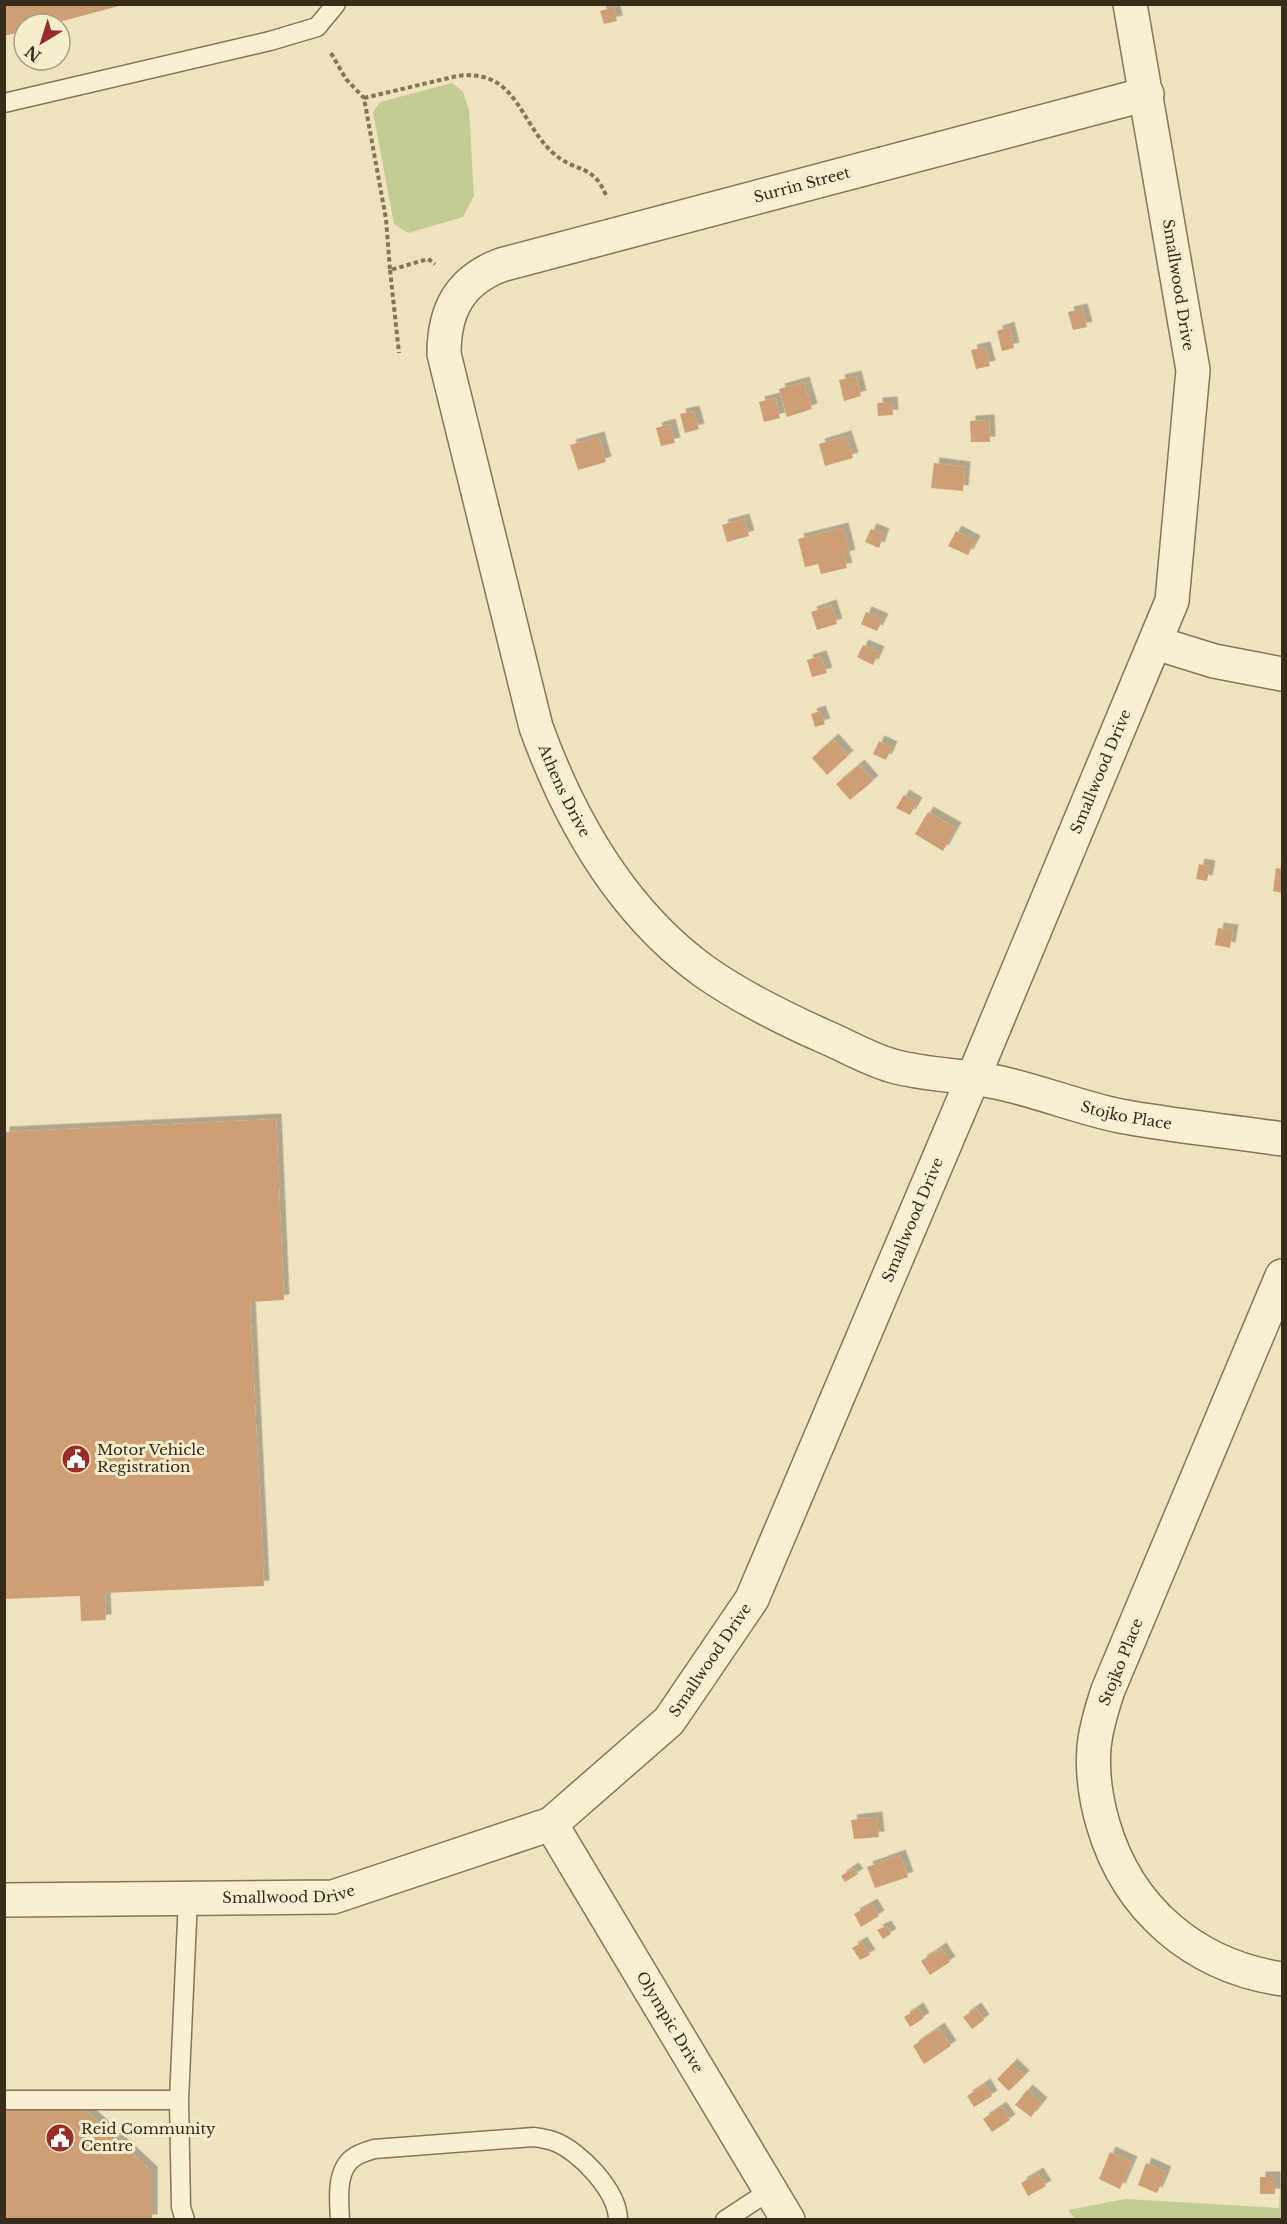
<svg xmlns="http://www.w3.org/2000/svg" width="1287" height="2224" viewBox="0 0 1287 2224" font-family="'Libre Baskerville',serif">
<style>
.park{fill:#c2cd93}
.building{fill:#ce9f74;filter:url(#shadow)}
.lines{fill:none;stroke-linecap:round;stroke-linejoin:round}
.service-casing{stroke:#887457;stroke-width:21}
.minor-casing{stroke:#887457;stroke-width:36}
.tertiary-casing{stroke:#887457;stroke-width:36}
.path{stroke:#887457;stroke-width:4;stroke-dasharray:4.5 3;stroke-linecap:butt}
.service{stroke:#f9f0d3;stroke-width:18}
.minor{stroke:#f9f0d3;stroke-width:33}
.tertiary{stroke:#f9f0d3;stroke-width:33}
.labels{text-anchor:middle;stroke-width:6;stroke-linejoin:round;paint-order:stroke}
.street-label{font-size:15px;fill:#372b1c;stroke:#f6edcf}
.poi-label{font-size:15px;fill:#372b1c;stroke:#f6edcf;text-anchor:start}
</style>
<defs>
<filter id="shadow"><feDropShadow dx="5.5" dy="-5.5" stdDeviation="0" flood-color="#0004"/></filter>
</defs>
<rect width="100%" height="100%" fill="#efe3bf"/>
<path class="park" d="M452,83L463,92L469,110L474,196L463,217L408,233L394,224L373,112L380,102Z
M1282,2163V2219L1076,2220L1068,2210L1125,2199L1279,2208Z"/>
<path class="building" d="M4,4H123V5L51,24H24V31L4,36Z
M614,7L617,21L604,24L600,11Z
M1082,309L1087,327L1073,330L1068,312Z
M1009,327L1014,348L1002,351L997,331Z
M985,347L990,366L976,369L971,350Z
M856,376L861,396L844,401L839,380Z
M804,382L812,409L787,417L779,389Z
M775,398L780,418L764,422L759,402Z
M892,402L893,415L878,416L877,403Z
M694,411L699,429L685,433L680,414Z
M989,420L990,442H971L970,421Z
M670,424L675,443L661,446L656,428Z
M846,436L853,458L825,466L819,444Z
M599,437L606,462L578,470L570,445Z
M934,463L965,467L963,491L931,488Z
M744,519L749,536L727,542L722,525Z
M843,528L850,555L844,557L847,568L821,574L818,564L805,567L798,539Z
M871,529L884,534L879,548L865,542Z
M956,531L975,541L968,555L948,546Z
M831,605L837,624L817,630L811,612Z
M866,612L883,619L877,631L861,624Z
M863,645L879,652L873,665L857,657Z
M821,656L827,673L812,677L807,660Z
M820,711L825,724L815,727L811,714Z
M833,739L848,756L827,775L812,758Z
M879,741L892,747L886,760L873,754Z
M859,765L873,781L850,800L836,784Z
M904,795L917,803L910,815L896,808Z
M928,812L956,828L943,851L915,834Z
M1199,864L1210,866L1207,881L1196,879Z
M1276,868L1282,869V893L1273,891Z
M1218,928L1233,930L1230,948L1215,945Z
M276,1119L284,1300L250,1302L264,1586L105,1593L106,1620L81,1621L80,1596L4,1599V1132Z
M877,1817L879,1837L854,1839L851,1820Z
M900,1855L908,1877L875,1888L867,1867Z
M853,1868L858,1874L845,1882L841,1876Z
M872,1904L879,1916L861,1927L854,1914Z
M886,1926L891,1934L883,1939L877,1930Z
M862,1942L870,1955L860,1960L852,1948Z
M941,1948L950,1962L930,1975L921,1961Z
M918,2008L924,2018L910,2027L904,2017Z
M976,2008L984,2020L972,2029L963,2017Z
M939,2028L951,2046L924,2064L913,2046Z
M1012,2064L1024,2076L1009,2091L997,2079Z
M985,2084L992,2096L974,2107L967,2096Z
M1027,2090L1042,2103L1031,2117L1015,2105Z
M4,2104L80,2105L152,2172V2220H4Z
M1001,2107L1010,2120L992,2132L983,2119Z
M1110,2152L1132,2162L1120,2189L1099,2179Z
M1146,2163L1166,2172L1157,2193L1138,2185Z
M1038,2173L1046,2186L1028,2196L1021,2183Z
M1260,2177H1275V2194H1260Z"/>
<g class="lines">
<g class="service-casing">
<path id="service" d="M4,103L270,41L317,27L336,4
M4,2100H179L188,1898
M179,2100L181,2207L185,2220
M340,2220C339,2199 335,2168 356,2156C361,2153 368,2151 374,2149L534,2137C540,2138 547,2139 553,2141C579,2150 618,2191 618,2220
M725,2220L771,2190"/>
</g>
<g class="minor-casing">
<g id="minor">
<path id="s1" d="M1147,94L501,265C459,281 444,311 444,354L536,727C570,821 623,913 705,972C742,998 781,1017 821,1035C845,1045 868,1059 893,1066C929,1076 968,1075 1005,1084C1044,1093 1081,1108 1120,1116C1173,1126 1229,1131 1282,1139"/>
<path d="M1156,643L1214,661L1282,674"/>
<path id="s2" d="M973,1078L1172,601L1193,370L1130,4"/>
<path d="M1282,1276L1108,1690C1102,1708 1096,1727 1094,1747C1092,1773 1096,1800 1103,1824C1128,1910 1195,1966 1282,1979"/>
<path id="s3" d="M551,1824L788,2220"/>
</g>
</g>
<g class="tertiary-casing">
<g id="tertiary">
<path id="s4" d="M4,1900L333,1897L551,1824L669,1721L752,1599L973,1078"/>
</g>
</g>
<path class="path" d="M331,53L346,79L364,98L386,219L390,270L428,259L435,264
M364,98L457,76C516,68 519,121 552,152C575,174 594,162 607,198
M390,270L399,353"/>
<use href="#service" class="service"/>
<use href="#minor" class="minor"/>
<use href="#tertiary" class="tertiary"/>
</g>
<defs>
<g id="civic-disc" transform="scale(1.5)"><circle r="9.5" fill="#982c26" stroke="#f6edcf"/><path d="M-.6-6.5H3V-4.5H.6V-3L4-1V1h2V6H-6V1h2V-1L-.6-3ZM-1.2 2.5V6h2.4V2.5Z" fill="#fff"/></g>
</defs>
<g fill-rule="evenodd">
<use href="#civic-disc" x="76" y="1459"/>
<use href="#civic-disc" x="60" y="2138"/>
</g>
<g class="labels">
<g class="street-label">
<text transform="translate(802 185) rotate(-15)" y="5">Surrin Street</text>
<text transform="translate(1178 285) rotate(81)" y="5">Smallwood Drive</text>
<text dy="5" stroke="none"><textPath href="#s2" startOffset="332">Smallwood Drive</textPath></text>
<text dy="5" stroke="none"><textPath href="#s1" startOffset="1236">Athens Drive</textPath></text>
<text dy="5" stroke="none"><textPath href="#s1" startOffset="1918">Stojko Place</textPath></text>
<text dy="5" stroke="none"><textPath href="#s4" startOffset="1275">Smallwood Drive</textPath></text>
<text dy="5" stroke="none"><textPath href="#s4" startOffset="789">Smallwood Drive</textPath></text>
<text transform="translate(1121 1662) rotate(-68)" y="5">Stojko Place</text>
<text dy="5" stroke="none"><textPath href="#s4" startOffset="285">Smallwood Drive</textPath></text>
<text dy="5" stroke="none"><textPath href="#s3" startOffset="231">Olympic Drive</textPath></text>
</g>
<g class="poi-label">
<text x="97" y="1455">Motor Vehicle<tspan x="97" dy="17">Registration</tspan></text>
<text x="81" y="2134">Reid Community<tspan x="81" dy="17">Centre</tspan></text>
</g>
</g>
<rect width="1287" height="2224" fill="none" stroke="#372b1c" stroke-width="12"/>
<g transform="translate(42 42) rotate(218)"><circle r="28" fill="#f6edcf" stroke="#aa9f87" stroke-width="1.5"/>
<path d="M0-4.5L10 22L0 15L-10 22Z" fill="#982c26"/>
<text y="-9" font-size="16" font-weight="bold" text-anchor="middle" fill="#372b1c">N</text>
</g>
</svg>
